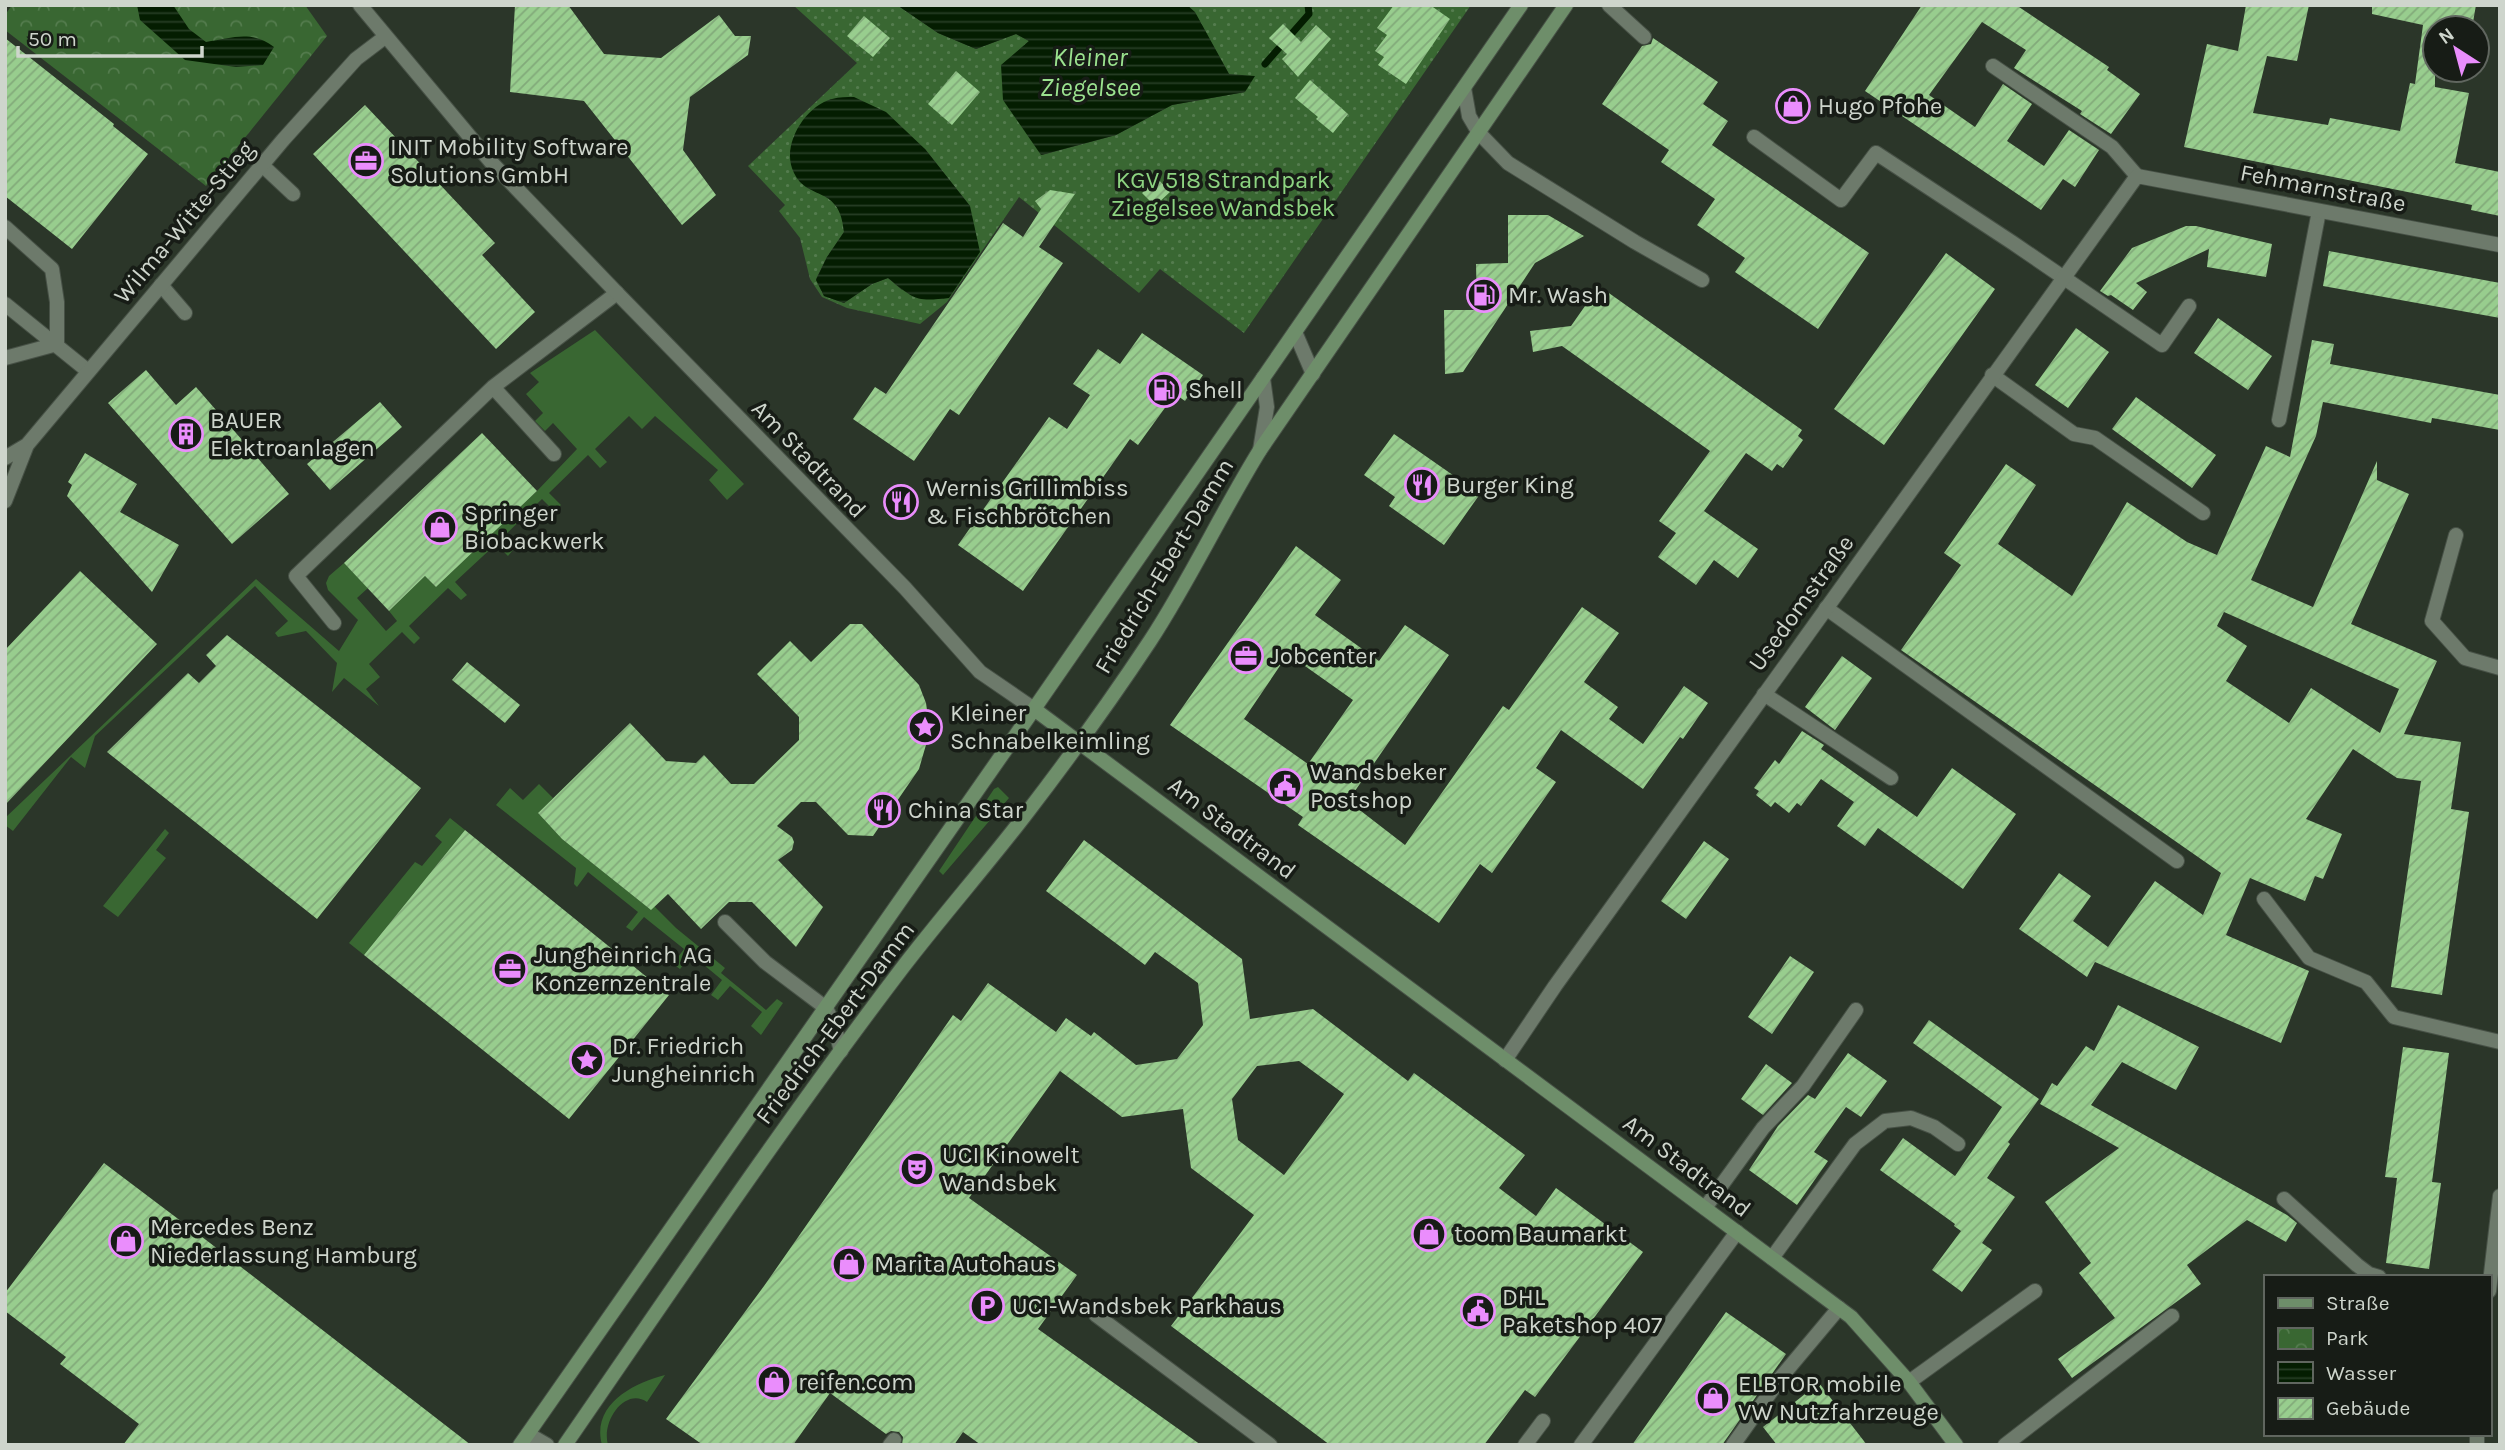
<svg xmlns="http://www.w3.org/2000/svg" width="2505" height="1450" viewBox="0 0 2505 1450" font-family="Karla,sans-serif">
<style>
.grass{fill:#396732}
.park{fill:url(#park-crowns)}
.garden{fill:url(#garden-dots);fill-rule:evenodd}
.water{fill:url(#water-rules)}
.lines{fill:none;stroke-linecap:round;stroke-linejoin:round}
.stream{stroke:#041d01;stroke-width:7}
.building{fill:url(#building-hatch);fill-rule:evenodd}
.service-casing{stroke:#475146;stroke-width:16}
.minor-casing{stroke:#475146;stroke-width:16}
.tertiary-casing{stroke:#475146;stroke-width:16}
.secondary-casing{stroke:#475146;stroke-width:16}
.service{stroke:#6d7a6b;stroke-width:14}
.minor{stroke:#6d7a6b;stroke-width:14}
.tertiary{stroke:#6d7a6b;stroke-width:14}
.secondary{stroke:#6e8e6a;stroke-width:14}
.labels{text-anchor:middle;stroke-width:7;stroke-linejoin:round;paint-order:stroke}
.poi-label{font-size:24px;fill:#ced5cc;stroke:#171c16;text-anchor:start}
.park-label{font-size:24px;fill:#8dd481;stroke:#171c16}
.street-label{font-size:24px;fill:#ced5cc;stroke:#171c16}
.water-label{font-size:26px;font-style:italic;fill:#9be28f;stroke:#171c16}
</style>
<defs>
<pattern id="park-crowns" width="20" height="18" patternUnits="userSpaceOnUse" patternTransform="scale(1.75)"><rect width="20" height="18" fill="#396732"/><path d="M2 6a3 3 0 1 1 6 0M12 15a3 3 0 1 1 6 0" fill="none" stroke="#547c4e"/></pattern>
<pattern id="garden-dots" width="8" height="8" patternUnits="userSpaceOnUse" patternTransform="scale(1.75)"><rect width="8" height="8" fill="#396732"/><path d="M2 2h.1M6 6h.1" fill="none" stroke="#547c4e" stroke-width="1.8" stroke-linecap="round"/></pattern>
<pattern id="water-rules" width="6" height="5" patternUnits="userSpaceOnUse" patternTransform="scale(1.75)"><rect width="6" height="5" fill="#041d01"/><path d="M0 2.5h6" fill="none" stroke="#273d25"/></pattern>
<pattern id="building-hatch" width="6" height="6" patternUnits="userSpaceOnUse" patternTransform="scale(1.75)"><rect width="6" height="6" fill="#98cd8e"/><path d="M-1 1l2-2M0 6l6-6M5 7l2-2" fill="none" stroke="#82aa7a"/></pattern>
</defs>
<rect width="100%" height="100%" fill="#2b3629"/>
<path class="grass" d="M595,330L744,484L727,500L709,480L718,470L655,416L642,429L629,416L595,449L607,462L600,468L588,455L549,493L561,505L554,511L542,499L502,538L513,550L508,556L496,544L455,582L467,595L461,600L448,588L409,626L420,638L414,644L402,632L369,664L380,677L366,689L379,706L344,678L332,692L337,663L306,631L278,637L275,633L288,621L255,586L95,736L85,768L71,757L13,831L5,825V818L256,579L339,651L358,620L328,590L326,583L329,576L344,563L368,588L357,598L386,631L397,621L389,611L425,576L436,587L537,491L577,449L553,423L545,431L535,421L543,413L526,394L539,382L530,373Z
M539,784L553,798L538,813L562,839L650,909L654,906L676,928L725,968L721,973L766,1010L777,999L783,1003L761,1035L751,1026L762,1012L730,986L718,1000L711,995L722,980L692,955L680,969L673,964L684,949L644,917L632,931L626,927L638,912L588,872L577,887L574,884L576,868L496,805L510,788L523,800Z
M998,787L1009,798L943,875L939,871L994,789Z
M450,818L465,830L364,955L349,943L415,862L422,866L442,842L435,836Z
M165,829L169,833L156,850L166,858L118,917L103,906Z
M665,1375L647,1402C626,1387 601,1420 608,1445H602C591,1405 633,1383 665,1375Z"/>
<path class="park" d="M12,5H305L327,36L206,186L5,30V15Z"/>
<path class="garden" d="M793,5H897L938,33L976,49L1016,34L1029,41L1002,65L1042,155L1116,135L1172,105L1245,92L1229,74L1195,13L1187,5H1471L1244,333L1160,269L1139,293L1019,197L947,302L920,324L847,308L822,297L810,279L800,238L779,211L785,205L748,166L857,63ZM831,99L925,149L970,206L902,290L888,278L872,284L844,303L824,296L816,279L827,257L844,232L842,213L790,153C799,121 804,116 831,99Z"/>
<path class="water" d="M137,5H173L189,29L206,42C232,38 252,30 274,47L263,65L236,67L185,60L140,20Z
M897,5H1187L1195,12L1229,74L1255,76L1245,92L1172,105L1116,135L1041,155L1003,100L1001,65L1029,41L1016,34L976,49L938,33Z
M854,97L886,112L925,149L970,206L980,252L949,298C915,302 914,299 888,278L872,284L844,303L824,296L816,280L827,257L844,232C840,184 808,202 794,173C780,146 805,106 832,99C839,97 847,97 854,97Z"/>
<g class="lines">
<path class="stream" d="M1265,64L1309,14L1308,5"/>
</g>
<path class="building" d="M515,5H568L604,54L661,58L719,15L735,36H751L748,55L690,97L683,150L716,195L682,225L584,101L510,92Z
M1394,5H1430L1450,19L1406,84L1378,65L1384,57L1375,51L1387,35L1377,28Z
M1922,5H2016L2109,67L2107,70L2140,94L2111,134L2080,114L2082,111L2014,68L2026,50L1982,22L1929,95L1975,127L2003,84L2032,104L2007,141L2044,166L2069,130L2099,150L2075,187L2063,179L2041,210L1865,91Z
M2246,5H2309L2297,61L2267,56L2253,113L2328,125L2330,118L2400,131L2410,83L2415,84L2423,25L2372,14V5H2476L2472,28H2435V87L2469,93L2455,163L2500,172V216L2471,210L2472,205L2184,147L2207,44L2238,51Z
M864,16L890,38L873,57L847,36Z
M1283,24L1301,42L1316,25L1331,39L1298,77L1282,59L1287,54L1269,38Z
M5,38L114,124L113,126L148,154L72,249L5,196Z
M1653,38L1718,82L1703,104L1728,121L1712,145L1869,253L1818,329L1735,272L1745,258L1697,225L1715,199L1661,162L1669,150L1602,104L1642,46L1651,44Z
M956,71L980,92L952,125L928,104Z
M1310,80L1348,114L1333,133L1316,119L1318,117L1295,98Z
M365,105L495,243L482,255L535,312L496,349L313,154Z
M1157,178L1170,192L1155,206L1142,193Z
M1050,190L1075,194L1039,247L1063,263L959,415L950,409L914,461L853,419L875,387L886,394L1003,223L1023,237L1041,209L1035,201Z
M1508,215H1548L1584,236L1535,263L1463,372L1445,374L1444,310H1477L1476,264L1508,263Z
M2186,226H2196L2272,244L2266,277L2207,267L2209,249L2136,283L2147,292L2133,310L2111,295L2108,296L2100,291L2132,248Z
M2329,251L2500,283V318L2323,286Z
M1946,253L1995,289L1884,445L1834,409Z
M1599,286L1802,430L1798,436L1803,440L1783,468L1777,464L1772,471L1746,453L1704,511L1758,549L1738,578L1714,560L1696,585L1658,557L1676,533L1659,521L1710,451L1562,346L1533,352L1530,331L1571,326Z
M2218,318L2272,356L2248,390L2194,353Z
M2076,328L2109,352L2068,408L2035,385Z
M1142,333L1203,375L1185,401L1175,394L1138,445L1130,439L1023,591L958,545L1049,417L1067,429L1090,395L1073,384L1098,349L1120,364Z
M2312,340L2334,344L2330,364L2500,395V430L2432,418L2431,423L2323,402L2316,436L2251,580L2313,607L2377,461V480L2409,494L2351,624L2437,661L2404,734L2461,742L2451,809L2469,812L2442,995L2391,987L2421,781L2397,778L2353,749L2306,819L2342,834L2323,879L2315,876L2305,901L2250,878L2226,935L2309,971L2281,1043L2095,962L2087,977L2019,929L2059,873L2091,896L2073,921L2108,947L2155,881L2203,915L2221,873L1901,650L1961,565L1944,553L2006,464L2036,485L1998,544L2072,596L2127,502L2187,542L2217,555L2266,446L2290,457ZM2224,612L2399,689L2380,733L2311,688L2289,723L2226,681L2247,646L2217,626Z
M146,370L176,405L196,387L289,494L232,544L108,403Z
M2136,397L2216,455L2192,488L2112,429Z
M380,402L402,427L330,490L307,464Z
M482,433L537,491L436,587L425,576L389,611L344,563Z
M1394,434L1480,494L1444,545L1389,506L1395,497L1364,475Z
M85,453L137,484L120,512L179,545L152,592L67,496L72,485L68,482Z
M1296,546L1341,580L1315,615L1379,661L1405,625L1449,655L1348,801L1405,845L1503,706L1509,710L1582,607L1619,633L1584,682L1618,707L1609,719L1643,744L1684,686L1708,703L1683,739L1680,737L1643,789L1561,730L1536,768L1556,782L1492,873L1480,864L1439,923L1298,825L1303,817L1170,725ZM1288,654L1353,700L1308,764L1244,719Z
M80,571L157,644L5,805V650Z
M850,624H862L919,685L926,703L930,731L919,769L873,836L848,835L816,802H801L777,826L792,837L794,842L792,850L778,860L823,907L796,947L752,902H729L701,929L668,894L651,910L562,839L538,813L630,723L666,761L696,763L704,755L731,784H754L799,740V717L757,674L790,641L811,662Z
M227,635L421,788L317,919L107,752L188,673L199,683L216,666L206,655Z
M1842,656L1872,678L1835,730L1805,707Z
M467,662L520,705L505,723L452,680Z
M1802,731L1824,745L1821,749L1917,817L1952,768L2016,814L1963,889L1878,828L1865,846L1837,826L1854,802L1821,779L1801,806L1797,803L1789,813L1775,802L1771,807L1756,795L1759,791L1754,788L1775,760L1779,764Z
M465,830L669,995L569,1119L364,955Z
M1084,840L1242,959L1250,1019L1313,1009L1408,1081L1414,1073L1525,1155L1499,1188L1536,1216L1556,1188L1643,1252L1535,1397L1525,1390L1484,1445H1330L1171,1326L1254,1215L1191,1168L1183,1109L1122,1117L1060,1071L969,1198L1077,1275L1038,1329L1201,1445H981L963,1432L954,1445H902L903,1437L899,1432L891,1431L886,1434L830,1393L793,1445H703L666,1419L764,1286L953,1015L961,1021L988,983L1056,1032L1066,1018L1091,1036L1094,1032L1136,1065L1177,1059L1203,1025L1198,983L1155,952L1145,965L1046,891ZM1299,1061L1344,1094L1284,1175L1238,1140L1232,1099L1257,1066Z
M1704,841L1729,859L1686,919L1661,901Z
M1790,956L1814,972L1772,1034L1748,1017Z
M2118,1005L2199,1047L2176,1090L2122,1062L2091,1105L2287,1215L2297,1223L2286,1242L2247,1220L2187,1265L2201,1284L2072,1378L2058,1359L2115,1318L2079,1273L2091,1263L2045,1202L2119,1148L2040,1104L2052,1083L2057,1086L2086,1046L2094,1051Z
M1929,1020L2039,1099L2008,1142L2010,1144L1987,1178L2015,1197L1982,1243L1992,1250L1962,1292L1932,1270L1961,1231L1954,1226L1955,1224L1880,1170L1903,1138L1955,1176L2002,1107L1913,1043Z
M2403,1047L2449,1053L2432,1182L2441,1183L2429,1269L2386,1263L2397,1178L2385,1177Z
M1848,1053L1887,1081L1861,1117L1846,1107L1814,1152L1828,1161L1797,1205L1749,1170L1778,1126L1808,1095L1815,1099Z
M1766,1064L1792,1083L1763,1115L1741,1099Z
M104,1163L210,1243L471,1445H123L139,1424L60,1364L66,1357L5,1311V1293Z
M1726,1312L1786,1354L1722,1445H1632Z
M1819,1383L1867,1445H1777L1763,1427Z"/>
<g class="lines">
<g class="service-casing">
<path id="service" d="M1609,5L1644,37
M1993,66L2112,147L2137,176
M1464,88L1469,116L1479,133L1508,163L1635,242L1702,280
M1754,137L1841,200L1876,153L2013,243L2162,345L2189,306
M262,165L293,194
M5,227L52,269L57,302V344L5,358
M161,285L185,313
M5,304L88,371
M1295,332L1313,374
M1992,375L2074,434L2095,438L2203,513
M493,387L554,454
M2279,420L2319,211
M1260,450L1267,407L1263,378
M2456,535L2432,621L2465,658L2500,668
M1826,608L2177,861
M334,623L296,576L493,387L617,293
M1764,694L1891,778
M2264,899L2309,958L2366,982L2394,1017L2500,1042
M725,922L765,962L826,1008L834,1025L841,1051
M2284,1199L2357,1265L2369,1274L2379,1277
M1705,1208L1763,1128L1803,1086L1856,1010
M1772,1258L1855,1144L1885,1121L1911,1118L1934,1127L1958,1144
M1096,1315L1270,1445
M1909,1382L2035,1291
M890,1445L894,1440
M1525,1445L1543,1421
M1733,1445L1782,1376L1839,1308
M2005,1445L2172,1316"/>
</g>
<g class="minor-casing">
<path id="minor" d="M5,458L27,445
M5,501L27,445L283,140L356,59L385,37
M1505,1060L1555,986L2137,176L2500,245
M528,1434L547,1445
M1581,1445L1737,1232"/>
</g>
<g class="tertiary-casing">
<path id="tertiary" d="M360,5L491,162L617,293L905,588L980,672L1034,709
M2489,1291L2500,1196
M2477,1445V1434"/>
</g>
<g class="secondary-casing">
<path id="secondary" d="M1034,709L1851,1317L1909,1382L1956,1445
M520,1445L1034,709L1521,5
M565,1445C676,1284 785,1122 903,967C943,915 986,866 1026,814C1069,758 1111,700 1150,641C1190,580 1221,513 1260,450L1566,5"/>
</g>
<use href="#service" class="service"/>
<use href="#minor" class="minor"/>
<use href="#tertiary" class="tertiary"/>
<use href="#secondary" class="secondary"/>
</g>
<defs>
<g id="shop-ring" transform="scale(1.75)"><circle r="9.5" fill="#171c16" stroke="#ea8dfc" stroke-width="1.5"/><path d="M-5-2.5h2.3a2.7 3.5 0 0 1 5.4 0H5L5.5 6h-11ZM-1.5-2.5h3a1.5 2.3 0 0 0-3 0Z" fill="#ea8dfc"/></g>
<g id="office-ring" transform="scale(1.75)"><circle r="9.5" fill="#171c16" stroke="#ea8dfc" stroke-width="1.5"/><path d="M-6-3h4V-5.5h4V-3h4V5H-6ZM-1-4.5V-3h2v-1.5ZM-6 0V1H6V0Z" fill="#ea8dfc"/></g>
<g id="fuel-ring" transform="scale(1.75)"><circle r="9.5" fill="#171c16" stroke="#ea8dfc" stroke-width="1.5"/><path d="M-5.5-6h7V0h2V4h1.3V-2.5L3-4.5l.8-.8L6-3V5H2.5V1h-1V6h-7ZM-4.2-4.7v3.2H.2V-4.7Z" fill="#ea8dfc"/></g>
<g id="building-ring" transform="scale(1.75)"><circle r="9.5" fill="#171c16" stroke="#ea8dfc" stroke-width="1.5"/><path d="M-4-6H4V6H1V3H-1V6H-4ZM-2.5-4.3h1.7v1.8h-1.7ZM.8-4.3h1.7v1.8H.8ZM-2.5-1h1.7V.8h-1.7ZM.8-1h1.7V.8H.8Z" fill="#ea8dfc"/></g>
<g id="restaurant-ring" transform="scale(1.75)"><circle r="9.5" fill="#171c16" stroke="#ea8dfc" stroke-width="1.5"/><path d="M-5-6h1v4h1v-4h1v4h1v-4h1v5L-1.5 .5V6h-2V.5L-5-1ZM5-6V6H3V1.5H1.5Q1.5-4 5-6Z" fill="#ea8dfc"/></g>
<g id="sight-ring" transform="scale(1.75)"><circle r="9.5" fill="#171c16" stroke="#ea8dfc" stroke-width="1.5"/><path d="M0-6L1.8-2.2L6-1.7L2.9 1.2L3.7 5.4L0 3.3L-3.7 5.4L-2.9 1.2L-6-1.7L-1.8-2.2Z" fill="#ea8dfc"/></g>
<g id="civic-ring" transform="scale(1.75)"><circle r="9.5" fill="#171c16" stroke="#ea8dfc" stroke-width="1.5"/><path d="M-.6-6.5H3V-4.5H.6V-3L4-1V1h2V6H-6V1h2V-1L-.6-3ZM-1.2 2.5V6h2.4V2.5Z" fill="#ea8dfc"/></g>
<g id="theatre-ring" transform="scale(1.75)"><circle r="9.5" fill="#171c16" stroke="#ea8dfc" stroke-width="1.5"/><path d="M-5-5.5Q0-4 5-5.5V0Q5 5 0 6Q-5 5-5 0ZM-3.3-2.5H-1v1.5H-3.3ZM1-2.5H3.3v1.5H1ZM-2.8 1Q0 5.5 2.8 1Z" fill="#ea8dfc"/></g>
<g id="parking-ring" transform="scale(1.75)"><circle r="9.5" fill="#171c16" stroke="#ea8dfc" stroke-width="1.5"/><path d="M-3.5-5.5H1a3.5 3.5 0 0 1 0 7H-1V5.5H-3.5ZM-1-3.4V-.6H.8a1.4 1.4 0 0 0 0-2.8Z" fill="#ea8dfc"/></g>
</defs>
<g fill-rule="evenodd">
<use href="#shop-ring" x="1793" y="106"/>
<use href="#office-ring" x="366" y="161"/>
<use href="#fuel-ring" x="1484" y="295"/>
<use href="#fuel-ring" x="1164" y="390"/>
<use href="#building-ring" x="186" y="434"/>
<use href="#restaurant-ring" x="1422" y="485"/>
<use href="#restaurant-ring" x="901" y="502"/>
<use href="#shop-ring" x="440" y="527"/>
<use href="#office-ring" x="1246" y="656"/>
<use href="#sight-ring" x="925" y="727"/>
<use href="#civic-ring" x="1285" y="786"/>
<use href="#restaurant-ring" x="883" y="810"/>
<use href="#office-ring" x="510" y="969"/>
<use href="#sight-ring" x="587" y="1060"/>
<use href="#theatre-ring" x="917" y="1169"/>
<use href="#shop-ring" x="1429" y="1234"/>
<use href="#shop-ring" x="126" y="1241"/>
<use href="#shop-ring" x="849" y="1264"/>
<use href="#parking-ring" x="987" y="1306"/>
<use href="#civic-ring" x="1478" y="1311"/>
<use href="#shop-ring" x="774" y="1382"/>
<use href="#shop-ring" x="1713" y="1398"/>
</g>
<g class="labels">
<g class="poi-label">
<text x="1818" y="114">Hugo Pfohe</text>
<text x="390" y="155">INIT Mobility Software<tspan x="390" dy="28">Solutions GmbH</tspan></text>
<text x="1508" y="303">Mr. Wash</text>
<text x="1188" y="398">Shell</text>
<text x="210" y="428">BAUER<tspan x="210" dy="28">Elektroanlagen</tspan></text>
<text x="1446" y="493">Burger King</text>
<text x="926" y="496">Wernis Grillimbiss<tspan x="926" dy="28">&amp; Fischbrötchen</tspan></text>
<text x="464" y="521">Springer<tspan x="464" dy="28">Biobackwerk</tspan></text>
<text x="1270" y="664">Jobcenter</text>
<text x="950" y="721">Kleiner<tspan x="950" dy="28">Schnabelkeimling</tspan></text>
<text x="1310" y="780">Wandsbeker<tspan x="1310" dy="28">Postshop</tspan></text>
<text x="908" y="818">China Star</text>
<text x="534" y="963">Jungheinrich AG<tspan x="534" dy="28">Konzernzentrale</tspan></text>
<text x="612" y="1054">Dr. Friedrich<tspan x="612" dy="28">Jungheinrich</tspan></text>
<text x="942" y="1163">UCI Kinowelt<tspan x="942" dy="28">Wandsbek</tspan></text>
<text x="150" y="1235">Mercedes Benz<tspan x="150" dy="28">Niederlassung Hamburg</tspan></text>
<text x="1454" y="1242">toom Baumarkt</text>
<text x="874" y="1272">Marita Autohaus</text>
<text x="1502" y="1305">DHL<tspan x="1502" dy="28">Paketshop 407</tspan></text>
<text x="1012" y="1314">UCI-Wandsbek Parkhaus</text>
<text x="798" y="1390">reifen.com</text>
<text x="1738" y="1392">ELBTOR mobile<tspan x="1738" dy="28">VW Nutzfahrzeuge</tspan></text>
</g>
<g class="park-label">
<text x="1223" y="188">KGV 518 Strandpark<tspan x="1223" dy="28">Ziegelsee Wandsbek</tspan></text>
</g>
<g class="street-label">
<text transform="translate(2323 188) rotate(11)" y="8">Fehmarnstraße</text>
<text transform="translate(184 222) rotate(-50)" y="8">Wilma-Witte-Stieg</text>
<text transform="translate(809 459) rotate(46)" y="8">Am Stadtrand</text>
<text transform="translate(1164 566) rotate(-59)" y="8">Friedrich-Ebert-Damm</text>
<text transform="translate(1801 603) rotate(-54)" y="8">Usedomstraße</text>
<text transform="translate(1232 828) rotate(37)" y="8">Am Stadtrand</text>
<text transform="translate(835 1023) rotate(-53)" y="8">Friedrich-Ebert-Damm</text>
<text transform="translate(1687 1166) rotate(37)" y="8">Am Stadtrand</text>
</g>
<g class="water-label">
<text x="1090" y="66">Kleiner<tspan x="1090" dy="30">Ziegelsee</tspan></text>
</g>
</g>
<rect width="2505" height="1450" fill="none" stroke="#ced5cc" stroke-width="14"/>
<rect x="2264" y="1275" width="228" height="161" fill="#171c16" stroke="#60665f" stroke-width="2"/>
<rect x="2278" y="1298" width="35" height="10" fill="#6e8e6a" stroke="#60665f" stroke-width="2"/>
<text x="2326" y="1310" font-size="21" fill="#ced5cc">Straße</text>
<rect x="2278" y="1328" width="35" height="21" fill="url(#park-crowns)" stroke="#60665f" stroke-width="2"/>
<text x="2326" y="1345" font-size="21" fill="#ced5cc">Park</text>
<rect x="2278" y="1362" width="35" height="21" fill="url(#water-rules)" stroke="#60665f" stroke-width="2"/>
<text x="2326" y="1380" font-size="21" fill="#ced5cc">Wasser</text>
<rect x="2278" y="1398" width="35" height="21" fill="url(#building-hatch)" stroke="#60665f" stroke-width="2"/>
<text x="2326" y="1415" font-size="21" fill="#ced5cc">Gebäude</text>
<g transform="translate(2456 49) rotate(324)"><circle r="33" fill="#171c16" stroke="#60665f" stroke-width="2"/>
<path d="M0-5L12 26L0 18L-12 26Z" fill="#ea8dfc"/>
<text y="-10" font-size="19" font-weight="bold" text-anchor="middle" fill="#ced5cc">N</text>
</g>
<path d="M18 46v10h184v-10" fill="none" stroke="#ced5cc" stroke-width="3.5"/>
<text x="28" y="46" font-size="21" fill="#ced5cc" stroke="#171c16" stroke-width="5" paint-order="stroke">50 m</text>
</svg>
